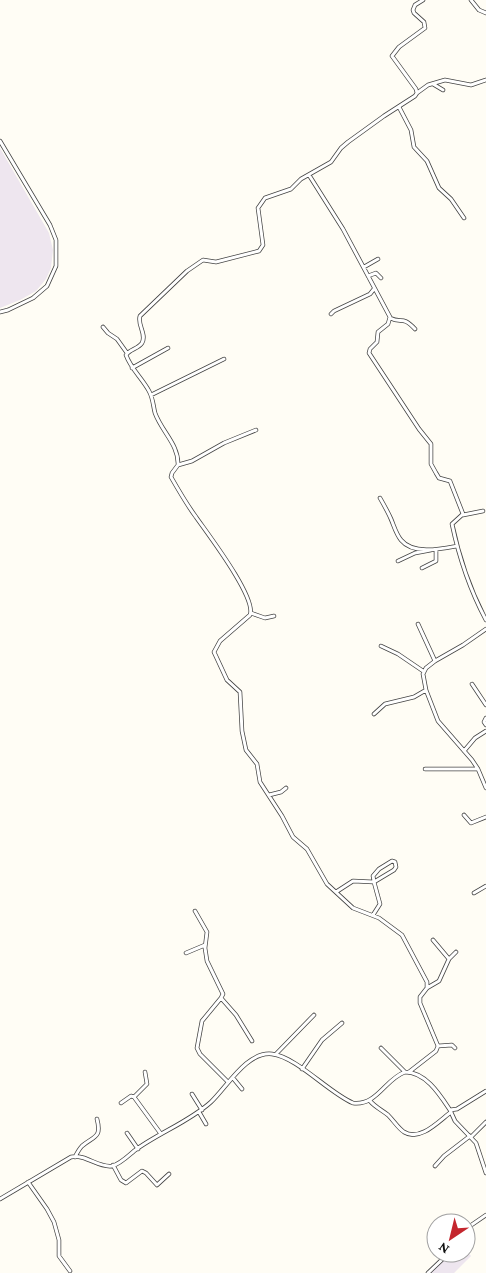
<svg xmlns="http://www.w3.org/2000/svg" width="486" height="1273" viewBox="0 0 486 1273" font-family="'Crimson Pro',serif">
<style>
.industrial{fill:#eee6ef}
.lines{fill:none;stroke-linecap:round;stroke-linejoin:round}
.minor-casing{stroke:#444;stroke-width:4.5}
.minor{stroke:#fff;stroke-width:3}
</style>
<rect width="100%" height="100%" fill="#fffdf5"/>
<path class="industrial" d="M0,148L49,233L53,250L51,268L46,279L36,291L20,300L0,308Z
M466,1250L471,1256L454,1273H430L450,1253H466Z"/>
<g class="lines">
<g class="minor-casing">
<path id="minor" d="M471,0L479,10L486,13
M433,84L443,90
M417,93L428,85L445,80L471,85L486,80
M399,107L411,130L414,147L427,161L439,188L451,199L464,218
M0,141L50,225L56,240V266L47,286L33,298L8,310L0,312
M309,175L343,229L390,317L388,324L378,332L377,342L370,349L369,353L419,429L431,444V464L436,473L439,478L450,481L463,514L452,524C459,557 470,590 486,620
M364,267L378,259
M368,276L376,273L381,278
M331,314L334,311L370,294L374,289
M390,318C402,324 402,315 415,329
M103,327L108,333L117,339L127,353
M132,368L168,348
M151,395L224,359
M178,465L192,461L224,443L256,430
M380,498C384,505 388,512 391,519C394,526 396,534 401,540C413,555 441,549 457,546
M463,515L483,511
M398,561L415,553L431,550
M422,568L436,561V550
M251,613L265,618L274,616
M418,624L435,661
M486,629L463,645L435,661L426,668L423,674L426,690L438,721L472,760L478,769L486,788
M381,646L398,654L423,671
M472,684L486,705
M374,714L385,704L414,697L426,690
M486,718L484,722L486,725
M464,751L475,738L486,731
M425,769H478
M269,795L281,792L286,788
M464,815L471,823L486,817
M374,881L373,876L379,869L392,861L395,862L396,867L394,870L374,882
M336,892L353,881L374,882L380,904L373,915
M474,893L486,886
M195,911L207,932L205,948L207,961L223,994L221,998L202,1021L197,1048L200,1054L228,1082
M186,953L205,945
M449,959L456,952
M427,988L439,981L449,959L433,940
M221,998L236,1015L252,1041
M438,1046L452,1045L455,1048
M381,1048L405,1072
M276,1054L314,1015
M302,1069L322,1040L342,1023
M409,1072L436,1051L438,1046L420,1003V997L427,988V982L402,935L379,918L353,908L327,884L307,849L293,837L282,816L260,782L257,764L246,750L242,731L240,692L227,680L214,652L220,641L250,615C257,598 207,533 196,517C187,505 179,491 171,477L172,473L178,465C179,445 162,432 155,413C153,405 153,398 149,391C142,378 131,369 126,355C130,349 138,349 142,343C147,334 137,325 140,316L187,271L203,260L216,262L259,251L263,245L258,208L265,198L291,189L301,179L331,162L341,148L348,142L384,116L415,96L417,93L416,89L392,56L399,47L425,28L424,22L414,13L413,10L415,5L423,0
M233,1078L242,1089
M192,1094L202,1110
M134,1097L147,1084L145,1072
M370,1101C375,1107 382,1110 388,1115C394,1121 398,1128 404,1132C420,1142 439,1121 451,1112
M121,1103L131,1096L134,1097L161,1134
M450,1110L455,1121L476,1143L486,1173
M199,1112L206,1124
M127,1133L138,1149
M471,1137L486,1122
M75,1157C77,1153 79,1149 82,1146C94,1136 102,1138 97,1119
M113,1165L121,1180L126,1183L142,1171L146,1173L157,1185L169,1174
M435,1166L444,1156L470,1136
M28,1182L47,1209L54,1222L59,1240V1256L70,1271
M0,1199L71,1157C86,1154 98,1168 112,1166C120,1164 128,1156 134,1151C158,1133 189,1122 211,1102C227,1087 247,1051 272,1054C297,1057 329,1093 353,1103C377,1106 385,1079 405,1072C426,1072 440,1095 450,1110L457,1109L486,1091
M466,1231L470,1226L486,1215
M428,1273L449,1253"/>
</g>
<use href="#minor" class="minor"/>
</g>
<g transform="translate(451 1238) rotate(215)"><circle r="24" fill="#ffffff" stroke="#a0a0a0"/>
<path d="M0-4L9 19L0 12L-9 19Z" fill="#c4262e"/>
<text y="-8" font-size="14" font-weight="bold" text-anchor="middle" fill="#111111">N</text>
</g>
</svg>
